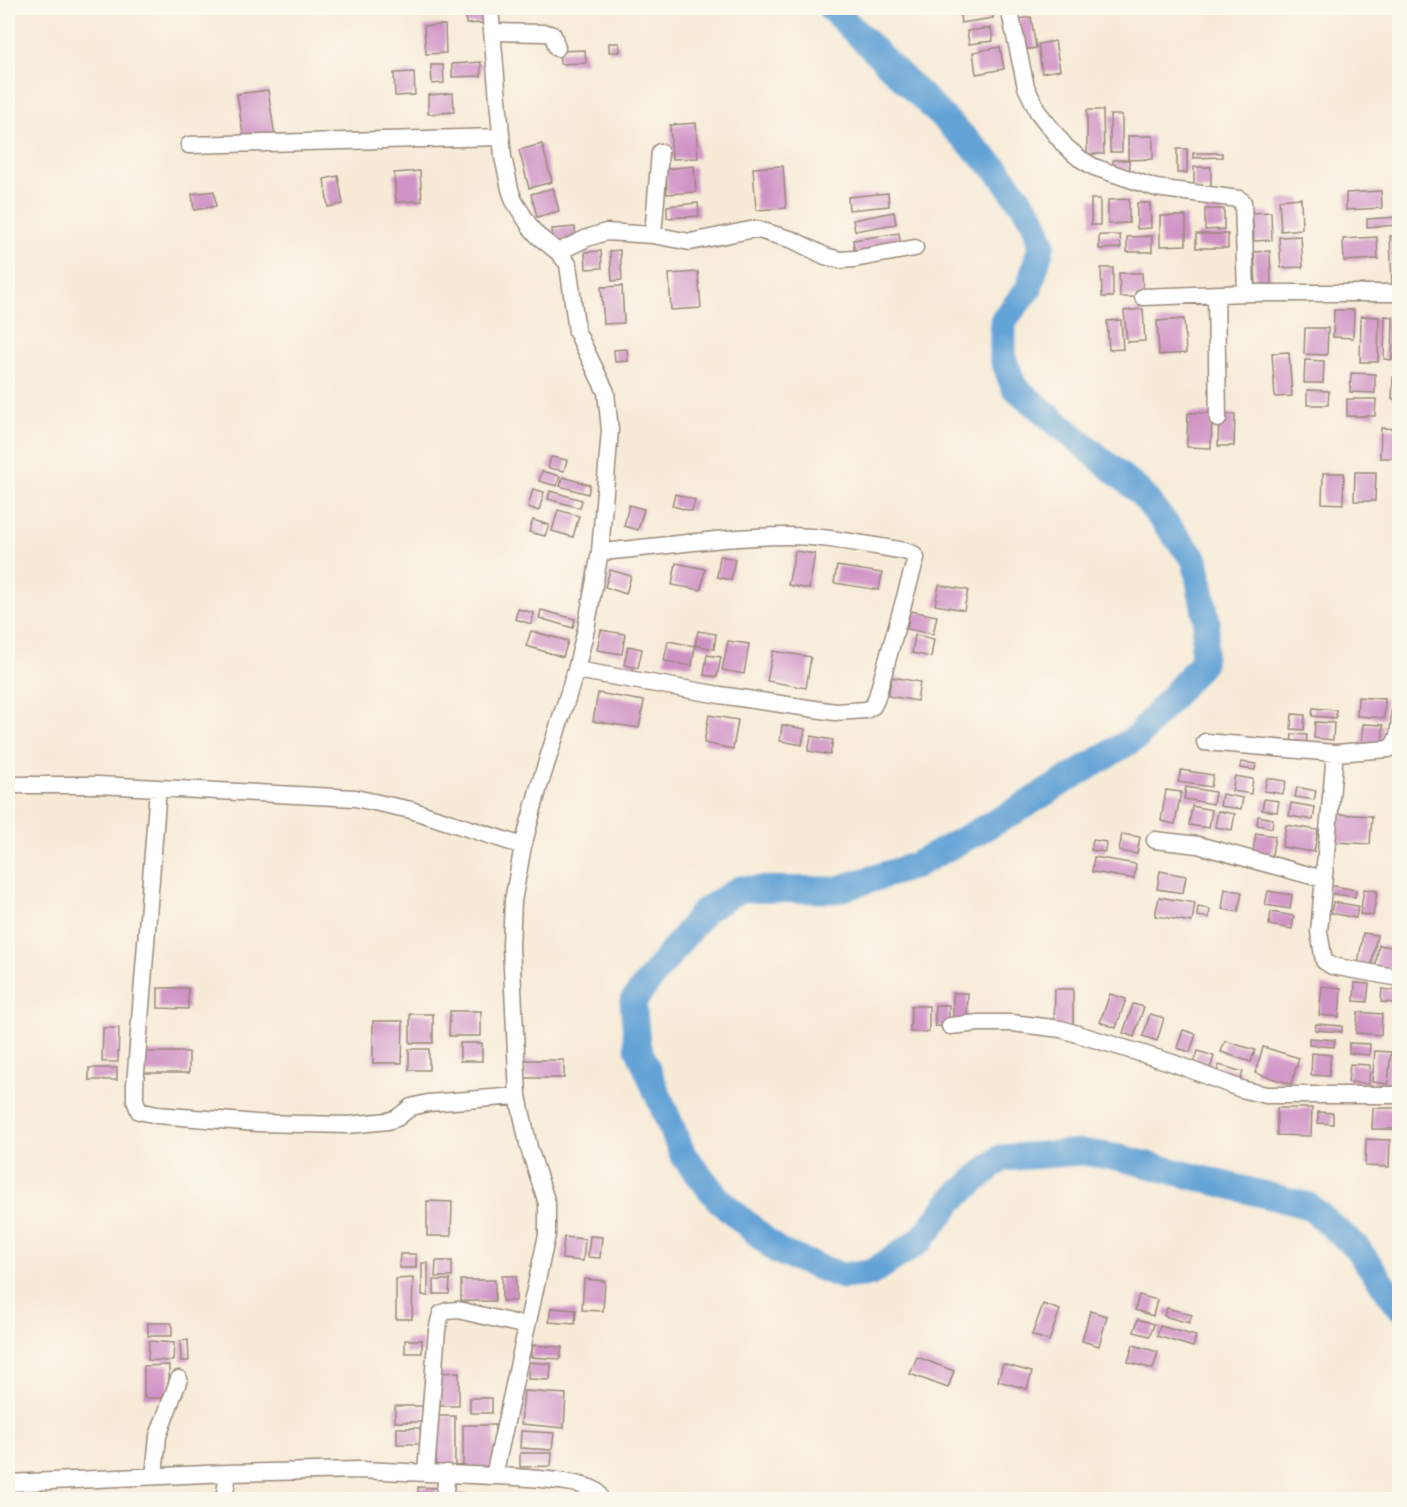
<svg xmlns="http://www.w3.org/2000/svg" width="1407" height="1507" viewBox="0 0 1407 1507" font-family="Kalam,sans-serif">
<style>
.lines{fill:none;stroke-linecap:round;stroke-linejoin:round}
.river{stroke:#64a3d6;stroke-width:27}
.building{fill:#d093c6}
.street-casing{stroke:#998a7b;stroke-width:19}
.street{stroke:#fff;stroke-width:16}
</style>
<rect width="100%" height="100%" fill="#fbf7ec"/>
<filter id="ink" filterUnits="userSpaceOnUse"><feTurbulence type="fractalNoise" baseFrequency=".0167" numOctaves="2"/><feDisplacementMap in="SourceGraphic" scale="12" xChannelSelector="R" yChannelSelector="G"/><feConvolveMatrix kernelMatrix="1 2 1 2 8 2 1 2 1" color-interpolation-filters="sRGB"/></filter>
<filter id="wash" filterUnits="userSpaceOnUse"><feTurbulence type="fractalNoise" baseFrequency=".008" numOctaves="4" result="noise"/><feDisplacementMap in="SourceGraphic" scale="24" xChannelSelector="R" yChannelSelector="G"/><feGaussianBlur stdDeviation="1.35" result="paint"/><feColorMatrix in="noise" values="0 0 0 0 0 0 0 0 0 0 0 0 0 0 0 0 0 1.4 0 .05"/><feComposite in="paint" operator="in"/></filter>
<g filter="url(#wash)">
<rect width="100%" height="100%" fill="#f7ebd8"/>
<g class="lines">
<path class="river" d="M831,8L998,171L1032,217L1042,243L1029,288L1003,321V358L1014,387L1140,492L1195,560L1207,622L1202,663L1137,737L1012,813L914,866L836,890L740,889L704,911L633,1001L637,1045L683,1155L719,1200L779,1252L842,1276L871,1273L921,1240L952,1200L1001,1158L1082,1152L1121,1158L1309,1206L1356,1247L1400,1307"/>
</g>
<g id="blocks">
<path class="building" d="M465,8H482L483,23L466,24Z
M959,8H992L993,18L961,23Z
M1031,17L1036,48L1022,50L1018,19Z
M445,25L446,53L426,54L424,26Z
M991,28L993,41L969,44L967,31Z
M1055,41L1060,70L1042,73L1038,44Z
M609,43H619L620,52H609Z
M1000,47L1004,69L976,74L973,52Z
M585,50L586,63L560,64L559,51Z
M481,62V76L452,77V64Z
M431,65H443L444,83L432,84Z
M414,72L415,95L395,96L394,73Z
M268,90L275,137L244,141L237,94Z
M453,93L454,112L428,114V95Z
M1087,110H1103L1104,154H1087Z
M1110,115H1122V152H1110Z
M696,123L698,158L672,159L670,125Z
M1128,136H1153V159L1128,160Z
M542,144L552,182L529,188L519,150Z
M1177,149H1187V173H1177Z
M1193,153H1222V157L1193,158Z
M1113,160H1129L1130,170H1113Z
M694,166L696,192L667,194L666,169Z
M783,166L786,208L756,210L753,168Z
M1194,167H1211V189H1194Z
M420,171L422,201L396,202L394,173Z
M338,176L343,204L328,207L324,179Z
M553,188L559,211L537,217L531,194Z
M214,191L216,206L194,210L192,194Z
M1381,191L1382,208L1346,210V193Z
M888,193L889,206L849,210L848,197Z
M1301,198L1302,229L1281,231L1279,200Z
M1091,199H1100V225H1091Z
M1129,199V223L1108,224V200Z
M698,203L699,216L667,218V206Z
M1137,203H1150L1151,228L1137,229Z
M1205,209H1224V229L1205,230Z
M894,212L896,224L855,231L853,220Z
M1271,212L1272,240L1254,241L1252,213Z
M1160,216H1186V245L1160,246Z
M1400,217V225L1367,227V219Z
M575,227L576,240L553,242L552,229Z
M899,233L901,248L855,255L853,240Z
M1196,234H1228V248H1196Z
M1099,235H1120L1121,248L1099,249Z
M1400,235V285L1392,286L1390,236Z
M1152,236V252H1127V237Z
M1301,236L1303,267L1281,268L1279,237Z
M1377,237L1378,259L1344,261L1343,239Z
M620,250L622,280L612,281L610,251Z
M601,251L602,268L586,269L585,252Z
M1270,251L1271,284L1256,285L1254,252Z
M1101,268H1113V297H1102Z
M698,272L701,308L671,310L669,274Z
M1119,273H1142L1143,297H1120Z
M622,286L624,323L604,324L601,287Z
M1143,309L1145,341L1127,342L1124,311Z
M1334,310H1354L1353,338L1333,337Z
M1361,316L1379,317L1378,362H1360Z
M1385,316L1393,317L1392,360L1384,359Z
M1184,319L1186,353L1159,355L1157,321Z
M1121,320L1123,349L1109,350L1107,321Z
M1305,328H1328L1327,355L1304,354Z
M627,349L628,361L615,362L614,350Z
M1289,352L1292,396L1275,397L1272,353Z
M1305,360L1324,361L1323,383H1304Z
M1351,373L1375,374V393L1350,392Z
M1393,377L1400,378V399H1392Z
M1307,390L1329,391L1328,405H1307Z
M1347,399H1376L1375,416H1347Z
M1188,413H1212L1211,448L1187,447Z
M1219,414H1235L1234,446H1218Z
M1381,428L1400,429V458H1380Z
M551,457L567,460L564,471L548,468Z
M542,471L560,476L557,486L539,481Z
M1355,472H1376L1375,501H1354Z
M1323,473H1344L1343,504L1322,503Z
M563,477L590,485L588,494L560,486Z
M533,489L544,492L539,511L528,507Z
M550,491L582,500L580,508L548,499Z
M675,494L695,500L692,511L672,506Z
M629,505L644,509L638,530L624,526Z
M558,510L579,516L573,537L552,531Z
M533,520L549,525L545,536L529,532Z
M795,551L815,554L809,589L788,585Z
M720,556L735,559L731,580L717,577Z
M676,563L705,569L701,590L672,585Z
M837,566L882,573L879,590L834,583Z
M610,570L631,576L626,594L605,587Z
M939,585L968,590L964,610L935,605Z
M518,609L534,613L531,624L515,619Z
M541,610L575,619L573,628L539,618Z
M910,611L937,616L933,634L907,629Z
M601,630L625,634L622,654L597,650Z
M531,631L568,641L563,657L526,646Z
M698,631L716,634L714,649L695,645Z
M915,635L934,639L931,657L912,653Z
M668,641L695,646L692,666L664,661Z
M728,641L749,644L744,674L722,670Z
M628,646L642,649L638,668L624,665Z
M773,651L811,657L806,688L767,681Z
M707,655L721,657L717,677L704,675Z
M892,677L920,682L917,701L888,696Z
M598,693L644,701L639,728L593,721Z
M1358,697L1385,699L1384,718L1357,716Z
M1313,708L1336,710V718L1312,716Z
M1292,714L1305,715L1304,730L1291,729Z
M709,715L738,720L733,749L704,743Z
M1315,722L1334,723L1333,740L1314,738Z
M1363,724L1383,725L1382,749L1361,747Z
M782,725L805,729L802,745L780,741Z
M1292,734L1307,735L1306,747L1291,746Z
M811,736L833,740L830,755L808,751Z
M1241,762L1256,764L1255,770L1240,768Z
M1181,770L1213,775L1211,787L1178,782Z
M1235,776L1253,779L1251,794L1232,791Z
M1267,778L1286,781L1283,794L1264,791Z
M1186,787L1215,792L1213,804L1184,799Z
M1297,787L1316,791L1314,800L1295,797Z
M1166,790L1181,792L1175,824L1161,821Z
M1222,794L1243,798L1241,809L1220,806Z
M1264,799L1279,801L1277,812L1262,810Z
M1291,803L1315,807L1313,820L1289,816Z
M1192,806L1212,810L1209,828L1189,825Z
M1218,811L1235,814L1232,830L1215,827Z
M1337,814L1372,816L1370,844L1335,842Z
M1258,816L1273,819L1272,828L1257,825Z
M1286,825L1318,830L1314,852L1282,847Z
M1256,833L1275,836L1271,861L1252,857Z
M1122,834L1140,837L1137,854L1119,851Z
M1093,840L1106,842L1105,852L1091,850Z
M1094,857L1136,864L1134,879L1092,872Z
M1160,871L1186,876L1183,893L1157,889Z
M1329,885L1356,890L1355,897L1328,893Z
M1225,889L1242,892L1238,912L1222,909Z
M1364,889L1377,891L1373,916L1360,914Z
M1268,891L1292,895L1290,909L1265,905Z
M1159,897L1195,903L1192,922L1155,916Z
M1333,902L1358,906L1356,918L1331,913Z
M1198,907L1210,909L1209,918L1197,916Z
M1271,912L1294,916L1292,929L1269,925Z
M1363,933L1377,935L1371,968L1358,965Z
M1379,945L1397,948L1393,971L1375,968Z
M1355,983L1369,984L1367,1002L1354,1001Z
M1322,986L1341,988L1339,1017L1319,1015Z
M158,988H188V1009L158,1008Z
M1055,989H1073V1026H1054Z
M1382,989L1397,991L1396,1003L1381,1002Z
M953,993H968L967,1021H953Z
M1110,994L1126,999L1116,1028L1100,1022Z
M1133,1004L1144,1007L1134,1037L1123,1033Z
M935,1005H949V1027L935,1026Z
M911,1006H929V1032H910Z
M450,1011H481V1036H449Z
M1358,1012L1382,1014L1381,1035L1356,1033Z
M410,1014H433V1043H410Z
M1150,1014L1164,1018L1157,1041L1143,1036Z
M373,1021H403L402,1063H373Z
M1316,1024L1342,1026V1032L1315,1030Z
M103,1028H119L118,1062H102Z
M1183,1030L1196,1034L1190,1052L1177,1048Z
M1309,1038L1335,1040L1334,1047L1309,1045Z
M1225,1041L1255,1050L1251,1062L1221,1052Z
M460,1043H482V1061H460Z
M1349,1043L1370,1044L1369,1055L1349,1053Z
M1263,1047L1299,1058L1291,1084L1255,1073Z
M409,1049H429V1070H409Z
M1198,1051L1214,1056L1209,1072L1193,1067Z
M1375,1051L1391,1052L1388,1084L1372,1082Z
M144,1052H189V1073H144Z
M1312,1053L1331,1055L1329,1076L1311,1075Z
M525,1060H564V1078H525Z
M1350,1064L1370,1065L1369,1084L1348,1082Z
M1219,1065L1243,1072L1239,1083L1216,1076Z
M89,1068H117V1080H89Z
M1277,1108H1312L1311,1136L1277,1135Z
M1373,1108H1396V1129H1372Z
M1318,1112L1333,1113V1124L1318,1123Z
M1366,1139L1390,1140L1389,1167L1365,1166Z
M427,1201L452,1202L451,1236H427Z
M590,1236L602,1237L600,1258L588,1257Z
M564,1237L585,1239L583,1261L562,1259Z
M400,1254H416V1268H399Z
M436,1261H452V1277H435Z
M422,1263H428V1296L422,1295Z
M502,1276H516V1301H502Z
M413,1278L412,1319H396V1279Z
M584,1279L605,1281L603,1311L582,1310Z
M434,1280H450L449,1294H434Z
M461,1280H495V1301H461Z
M1139,1295L1157,1300L1153,1316L1135,1310Z
M1043,1304L1060,1310L1049,1341L1032,1335Z
M551,1308L576,1310L575,1324L549,1322Z
M1167,1308L1192,1315L1189,1323L1164,1316Z
M1090,1311L1107,1316L1099,1346L1082,1341Z
M1138,1319L1154,1324L1150,1336L1134,1332Z
M148,1323H172V1336H148Z
M1160,1326L1196,1336L1193,1347L1157,1336Z
M188,1340L189,1361H181L180,1341Z
M405,1340H422V1353H405Z
M149,1341L174,1343L173,1361L148,1360Z
M533,1345L562,1347L560,1359L531,1357Z
M1133,1345L1158,1352L1153,1369L1128,1362Z
M917,1357L954,1371L948,1388L910,1374Z
M529,1362L551,1364L550,1380L528,1379Z
M1003,1364L1032,1372L1027,1389L998,1381Z
M169,1365V1398H144V1366Z
M459,1372V1406H435V1373Z
M524,1391L566,1394L564,1428L521,1424Z
M470,1398H492V1413H470Z
M395,1406H425V1422H395Z
M436,1416H455V1470H436Z
M463,1425H495L493,1473L463,1472Z
M397,1428H420L421,1444H397Z
M521,1431L554,1433L552,1450L520,1448Z
M520,1453H552L551,1466L520,1467Z
M418,1487L437,1488L436,1500H418Z
M449,1493L467,1494V1500H449Z"/>
</g>
</g>
<g filter="url(#ink)">
<use href="#blocks" fill-opacity="0" stroke="#998a7b" stroke-width="1.5"/>
<g class="lines">
<g class="street-casing">
<path id="street" d="M1009,8L1026,87L1038,112L1065,146L1079,158L1094,167L1156,188L1239,199L1243,202L1246,293
M492,32L546,33L553,35L557,48
M189,145L501,137
M653,235L660,152
M558,252L587,238L606,232L653,235L690,242L755,229L793,240L825,256L840,260L854,259L915,248
M1216,294L1218,419
M1143,297L1246,293H1400
M576,670L720,695L835,712L866,710L873,706L876,700L916,558L913,554L905,551C866,545 827,536 787,536C726,536 662,547 600,552
M1205,742L1335,753L1389,749C1401,740 1399,726 1400,712
M1335,753L1319,932L1324,961L1332,966L1400,978
M8,785H98L355,798L411,810L523,846
M158,788L135,1085V1100L139,1111L157,1115L257,1123L348,1125L388,1121L397,1118L411,1107L428,1103L518,1096
M1155,840L1198,845L1323,879
M950,1026L979,1023H1012L1061,1029L1173,1063L1241,1089L1266,1095H1395L1400,1092
M426,1472L437,1330L441,1314L447,1311L458,1310L527,1326
M228,1473L361,1470L494,1476L547,1235V1203L529,1148L518,1096L511,945L513,901L523,846L538,790L576,670L586,629L600,552L610,430L606,392L577,332L568,264L558,252L538,236L531,228L514,201L510,189L503,157L490,8
M154,1476L158,1436L179,1379
M494,1476C514,1477 582,1480 596,1491C599,1494 599,1496 600,1500
M8,1483L228,1473L224,1500
M444,1500L447,1473"/>
</g>
<use href="#street" class="street"/>
</g>
</g>
<rect width="1407" height="1507" fill="none" stroke="#fbf7ec" stroke-width="30"/>
</svg>
